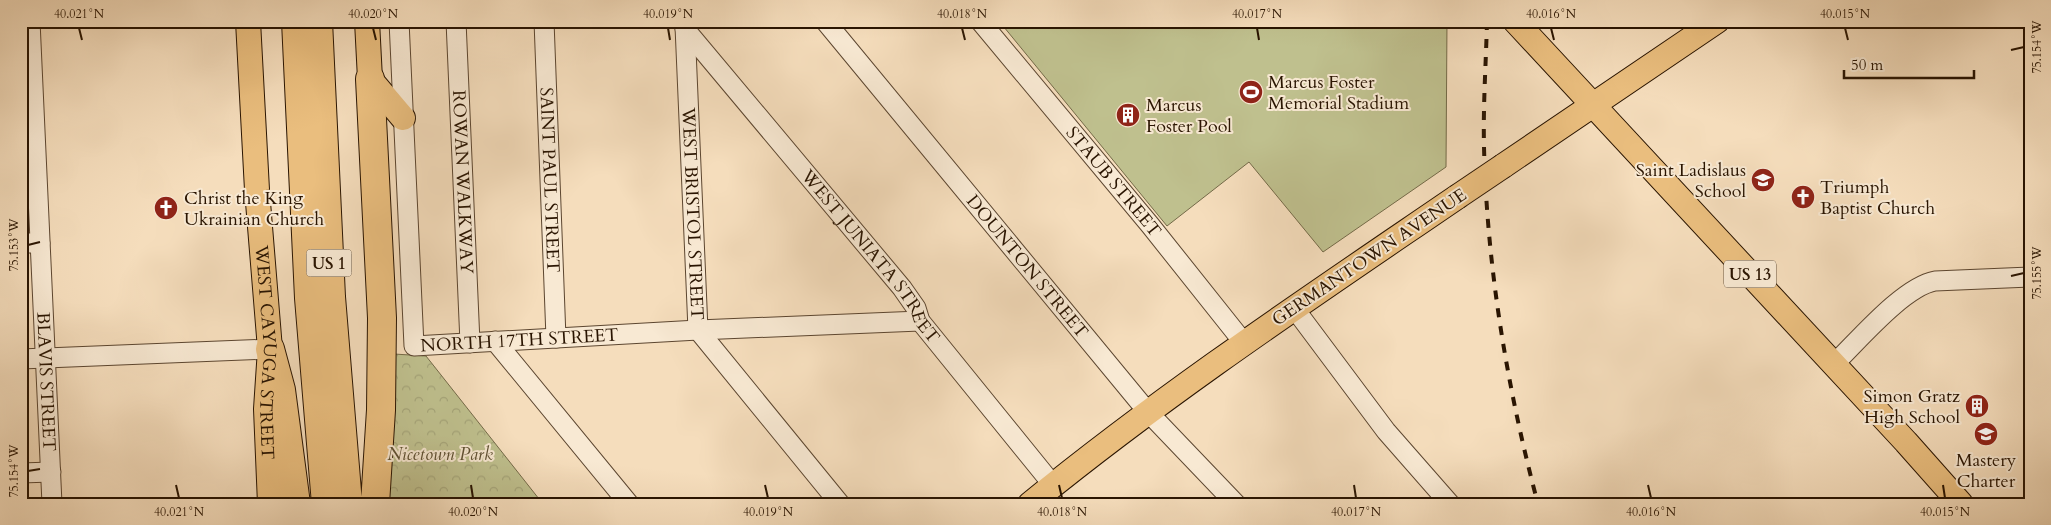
<svg xmlns="http://www.w3.org/2000/svg" width="2051" height="525" viewBox="0 0 2051 525" font-family="Cardo,serif">
<style>
.park{fill:url(#park-crowns);stroke:#746a48}
.garden{fill:#bfc08e;stroke:#746a48}
.lines{fill:none;stroke-linecap:round;stroke-linejoin:round}
.minor-casing{stroke:#5c4630;stroke-width:21}
.major-casing{stroke:#291401;stroke-width:26}
.highway-casing{stroke:#291401;stroke-width:30}
.minor{stroke:#f8e9d3;stroke-width:19}
.major{stroke:#eabe7e;stroke-width:24}
.highway{stroke:#eabe7e;stroke-width:28}
.rail{stroke:#291401;stroke-width:4;stroke-dasharray:9 9;stroke-linecap:butt}
.major-bridge-casing{stroke:#291401;stroke-width:26;stroke-linecap:butt}
.major-bridge{stroke:#eabe7e;stroke-width:24}
.ticks{fill:none;stroke:#291401;stroke-width:2}
.labels{text-anchor:middle;stroke-width:4;stroke-linejoin:round;paint-order:stroke}
.shield{fill:#f8e9d3;stroke:#675440;stroke-width:1}
.shield-label{font-size:16px;font-weight:bold;fill:#291401}
.poi-label{font-size:18px;fill:#291401;stroke:#f8e9d3;text-anchor:start}
.street-label{font-size:18px;fill:#291401;stroke:#f8e9d3}
.park-label{font-size:18px;font-style:italic;fill:#5e5032;stroke:#f8e9d3}
.neatline{fill:none;stroke:#291401;stroke-width:2}
.ticks-label{font-size:12px;text-anchor:middle;fill:#291401}
</style>
<defs>
<pattern id="park-crowns" width="20" height="18" patternUnits="userSpaceOnUse" patternTransform="scale(1.25)"><rect width="20" height="18" fill="#bfc08e"/><path d="M2 6a3 3 0 1 1 6 0M12 15a3 3 0 1 1 6 0" fill="none" stroke="#a4a479"/></pattern>
</defs>
<rect width="100%" height="100%" fill="#f5ddbc"/>
<filter id="stains"><feTurbulence type="fractalNoise" baseFrequency=".004" numOctaves="4"/><feColorMatrix values="0 0 0 0 .2 0 0 0 0 .09 0 0 0 0 .02 0 0 0 .5 -.17"/></filter>
<radialGradient id="worn" r=".72"><stop offset=".6" stop-color="#630" stop-opacity="0"/><stop offset="1" stop-color="#630" stop-opacity=".3"/></radialGradient>
<path class="park" d="M394,354L426,356L543,504H386Z"/>
<path class="garden" d="M999,21H1447L1446,167L1323,252L1249,162L1167,226Z"/>
<g class="lines">
<g class="minor-casing">
<g id="minor">
<path id="s1" d="M30,21L52,504"/>
<path id="s2" d="M399,21L414,346L698,330L920,321"/>
<path id="s3" d="M456,21L470,343"/>
<path id="s4" d="M544,21L556,338"/>
<path id="s5" d="M825,21L1147,411L1236,504"/>
<path id="s6" d="M980,21L1150,225L1244,343"/>
<path id="s7" d="M685,26L698,330L840,504"/>
<path id="s8" d="M685,29L902,288L916,308L920,321L1053,485"/>
<path d="M21,243H40"/>
<path d="M1294,308L1386,431L1450,504"/>
<path d="M495,341L629,504"/>
<path d="M21,359L270,349"/>
<path d="M1834,364C1858,341 1903,287 1935,281L2030,277"/>
<path d="M21,473L51,472"/>
</g>
</g>
<g class="major-casing">
<g id="major">
<path id="s9" d="M248,21L257,190L270,349L266,409L270,504"/>
<path d="M367,21L370,79L403,118"/>
<path d="M1515,21L1906,442L1961,504"/>
<path d="M1503,166L1717,21"/>
<path d="M1030,504C1166,393 1312,296 1457,197"/>
</g>
</g>
<g class="highway-casing">
<path id="highway" d="M296,21L309,298L326,504
M318,21L331,297L348,504
M370,79L382,318L381,410L375,504
M270,349L281,390L296,504"/>
</g>
<use href="#minor" class="minor"/>
<use href="#major" class="major"/>
<use href="#highway" class="highway"/>
<path class="rail" d="M1487,21C1486,63 1483,105 1484,147C1487,267 1507,388 1538,504"/>
<g class="major-bridge-casing">
<path id="major-bridge" d="M1457,197L1503,166"/>
</g>
<use href="#major-bridge" class="major-bridge"/>
</g>
<path class="ticks" d="M79,28L82,40M373,28L376,40M668,28L670,40M962,28L965,40M1257,28L1259,40M1551,28L1554,40M1845,28L1848,40M2011,50L2024,47M28,245L40,242M2011,276L2024,273M28,471L40,469M176,485L179,498M471,485L473,498M765,485L768,498M1059,485L1062,498M1354,485L1356,498M1648,485L1651,498M1943,485L1945,498"/>
<defs>
<g id="stadium-disc" transform="scale(1.25)"><circle r="9.5" fill="#8f2418" stroke="#f8e9d3"/><path d="M0-5a6.5 5 0 1 0 0 10a6.5 5 0 1 0 0-10ZM-3.5-1.8h7v3.6h-7Z" fill="#fff"/></g>
<g id="building-disc" transform="scale(1.25)"><circle r="9.5" fill="#8f2418" stroke="#f8e9d3"/><path d="M-4-6H4V6H1V3H-1V6H-4ZM-2.5-4.3h1.7v1.8h-1.7ZM.8-4.3h1.7v1.8H.8ZM-2.5-1h1.7V.8h-1.7ZM.8-1h1.7V.8H.8Z" fill="#fff"/></g>
<g id="school-disc" transform="scale(1.25)"><circle r="9.5" fill="#8f2418" stroke="#f8e9d3"/><path d="M0-5L7-2L0 1L-7-2ZM-4 1L0 2.5L4 1V4Q0 6-4 4Z" fill="#fff"/></g>
<g id="church-disc" transform="scale(1.25)"><circle r="9.5" fill="#8f2418" stroke="#f8e9d3"/><path d="M-1.2-6h2.4v3.5h3.3v2.4h-3.3V6h-2.4V-.1h-3.3v-2.4h3.3Z" fill="#fff"/></g>
</defs>
<g fill-rule="evenodd">
<use href="#stadium-disc" x="1251" y="92"/>
<use href="#building-disc" x="1128" y="115"/>
<use href="#school-disc" x="1763" y="180"/>
<use href="#church-disc" x="1803" y="197"/>
<use href="#church-disc" x="166" y="208"/>
<use href="#building-disc" x="1977" y="406"/>
<use href="#school-disc" x="1986" y="434"/>
</g>
<g class="labels">
<g class="shield">
<rect x="306.5" y="249.5" width="45" height="27" rx="4"/>
<rect x="1724" y="260.5" width="52" height="27" rx="4"/>
</g>
<g class="shield-label">
<text x="329" y="269">US 1</text>
<text x="1750" y="280">US 13</text>
</g>
<g class="poi-label">
<text x="1268" y="88">Marcus Foster<tspan x="1268" dy="21">Memorial Stadium</tspan></text>
<text x="1146" y="111">Marcus<tspan x="1146" dy="21">Foster Pool</tspan></text>
<text x="1746" y="176" text-anchor="end">Saint Ladislaus<tspan x="1746" dy="21">School</tspan></text>
<text x="1820" y="193">Triumph<tspan x="1820" dy="21">Baptist Church</tspan></text>
<text x="184" y="204">Christ the King<tspan x="184" dy="21">Ukrainian Church</tspan></text>
<text x="1960" y="402" text-anchor="end">Simon Gratz<tspan x="1960" dy="21">High School</tspan></text>
<text x="1986" y="466" text-anchor="middle">Mastery<tspan x="1986" dy="21">Charter</tspan></text>
</g>
<g class="street-label">
<text dy="6" stroke="none"><textPath href="#s4" startOffset="159">SAINT PAUL STREET</textPath></text>
<text dy="6" stroke="none"><textPath href="#s6" startOffset="209">STAUB STREET</textPath></text>
<text dy="6" stroke="none"><textPath href="#s3" startOffset="161">ROWAN WALKWAY</textPath></text>
<text dy="6" stroke="none"><textPath href="#s7" startOffset="188">WEST BRISTOL STREET</textPath></text>
<text dy="6" stroke="none"><textPath href="#s8" startOffset="294">WEST JUNIATA STREET</textPath></text>
<text transform="translate(1369 257) rotate(-34)" y="6">GERMANTOWN AVENUE</text>
<text dy="6" stroke="none"><textPath href="#s5" startOffset="318">DOUNTON STREET</textPath></text>
<text dy="6" stroke="none"><textPath href="#s2" startOffset="431">NORTH 17TH STREET</textPath></text>
<text dy="6" stroke="none"><textPath href="#s9" startOffset="332">WEST CAYUGA STREET</textPath></text>
<text dy="6" stroke="none"><textPath href="#s1" startOffset="361">BLAVIS STREET</textPath></text>
</g>
<g class="park-label">
<text x="440" y="460">Nicetown Park</text>
</g>
</g>
<rect width="2051" height="525" fill="none" stroke="#f5ddbc" stroke-width="55"/>
<path d="M1844 70v8h130v-8" fill="none" stroke="#291401" stroke-width="2.5"/>
<text x="1851" y="70" font-size="15" fill="#291401" stroke="#f8e9d3" stroke-width="4" paint-order="stroke">50 m</text>
<rect x="28" y="28" width="1996" height="470" class="neatline"/>
<g class="ticks-label">
<text x="79" y="18">40.021°N</text>
<text x="373" y="18">40.020°N</text>
<text x="668" y="18">40.019°N</text>
<text x="962" y="18">40.018°N</text>
<text x="1257" y="18">40.017°N</text>
<text x="1551" y="18">40.016°N</text>
<text x="1845" y="18">40.015°N</text>
<text transform="translate(2037 47) rotate(-90)" y="4">75.154°W</text>
<text transform="translate(14 245) rotate(-90)" y="4">75.153°W</text>
<text transform="translate(2037 273) rotate(-90)" y="4">75.155°W</text>
<text transform="translate(14 471) rotate(-90)" y="4">75.154°W</text>
<text x="179" y="516">40.021°N</text>
<text x="473" y="516">40.020°N</text>
<text x="768" y="516">40.019°N</text>
<text x="1062" y="516">40.018°N</text>
<text x="1356" y="516">40.017°N</text>
<text x="1651" y="516">40.016°N</text>
<text x="1945" y="516">40.015°N</text>
</g>
<rect width="100%" height="100%" filter="url(#stains)"/>
<rect width="100%" height="100%" fill="url(#worn)"/>
</svg>
